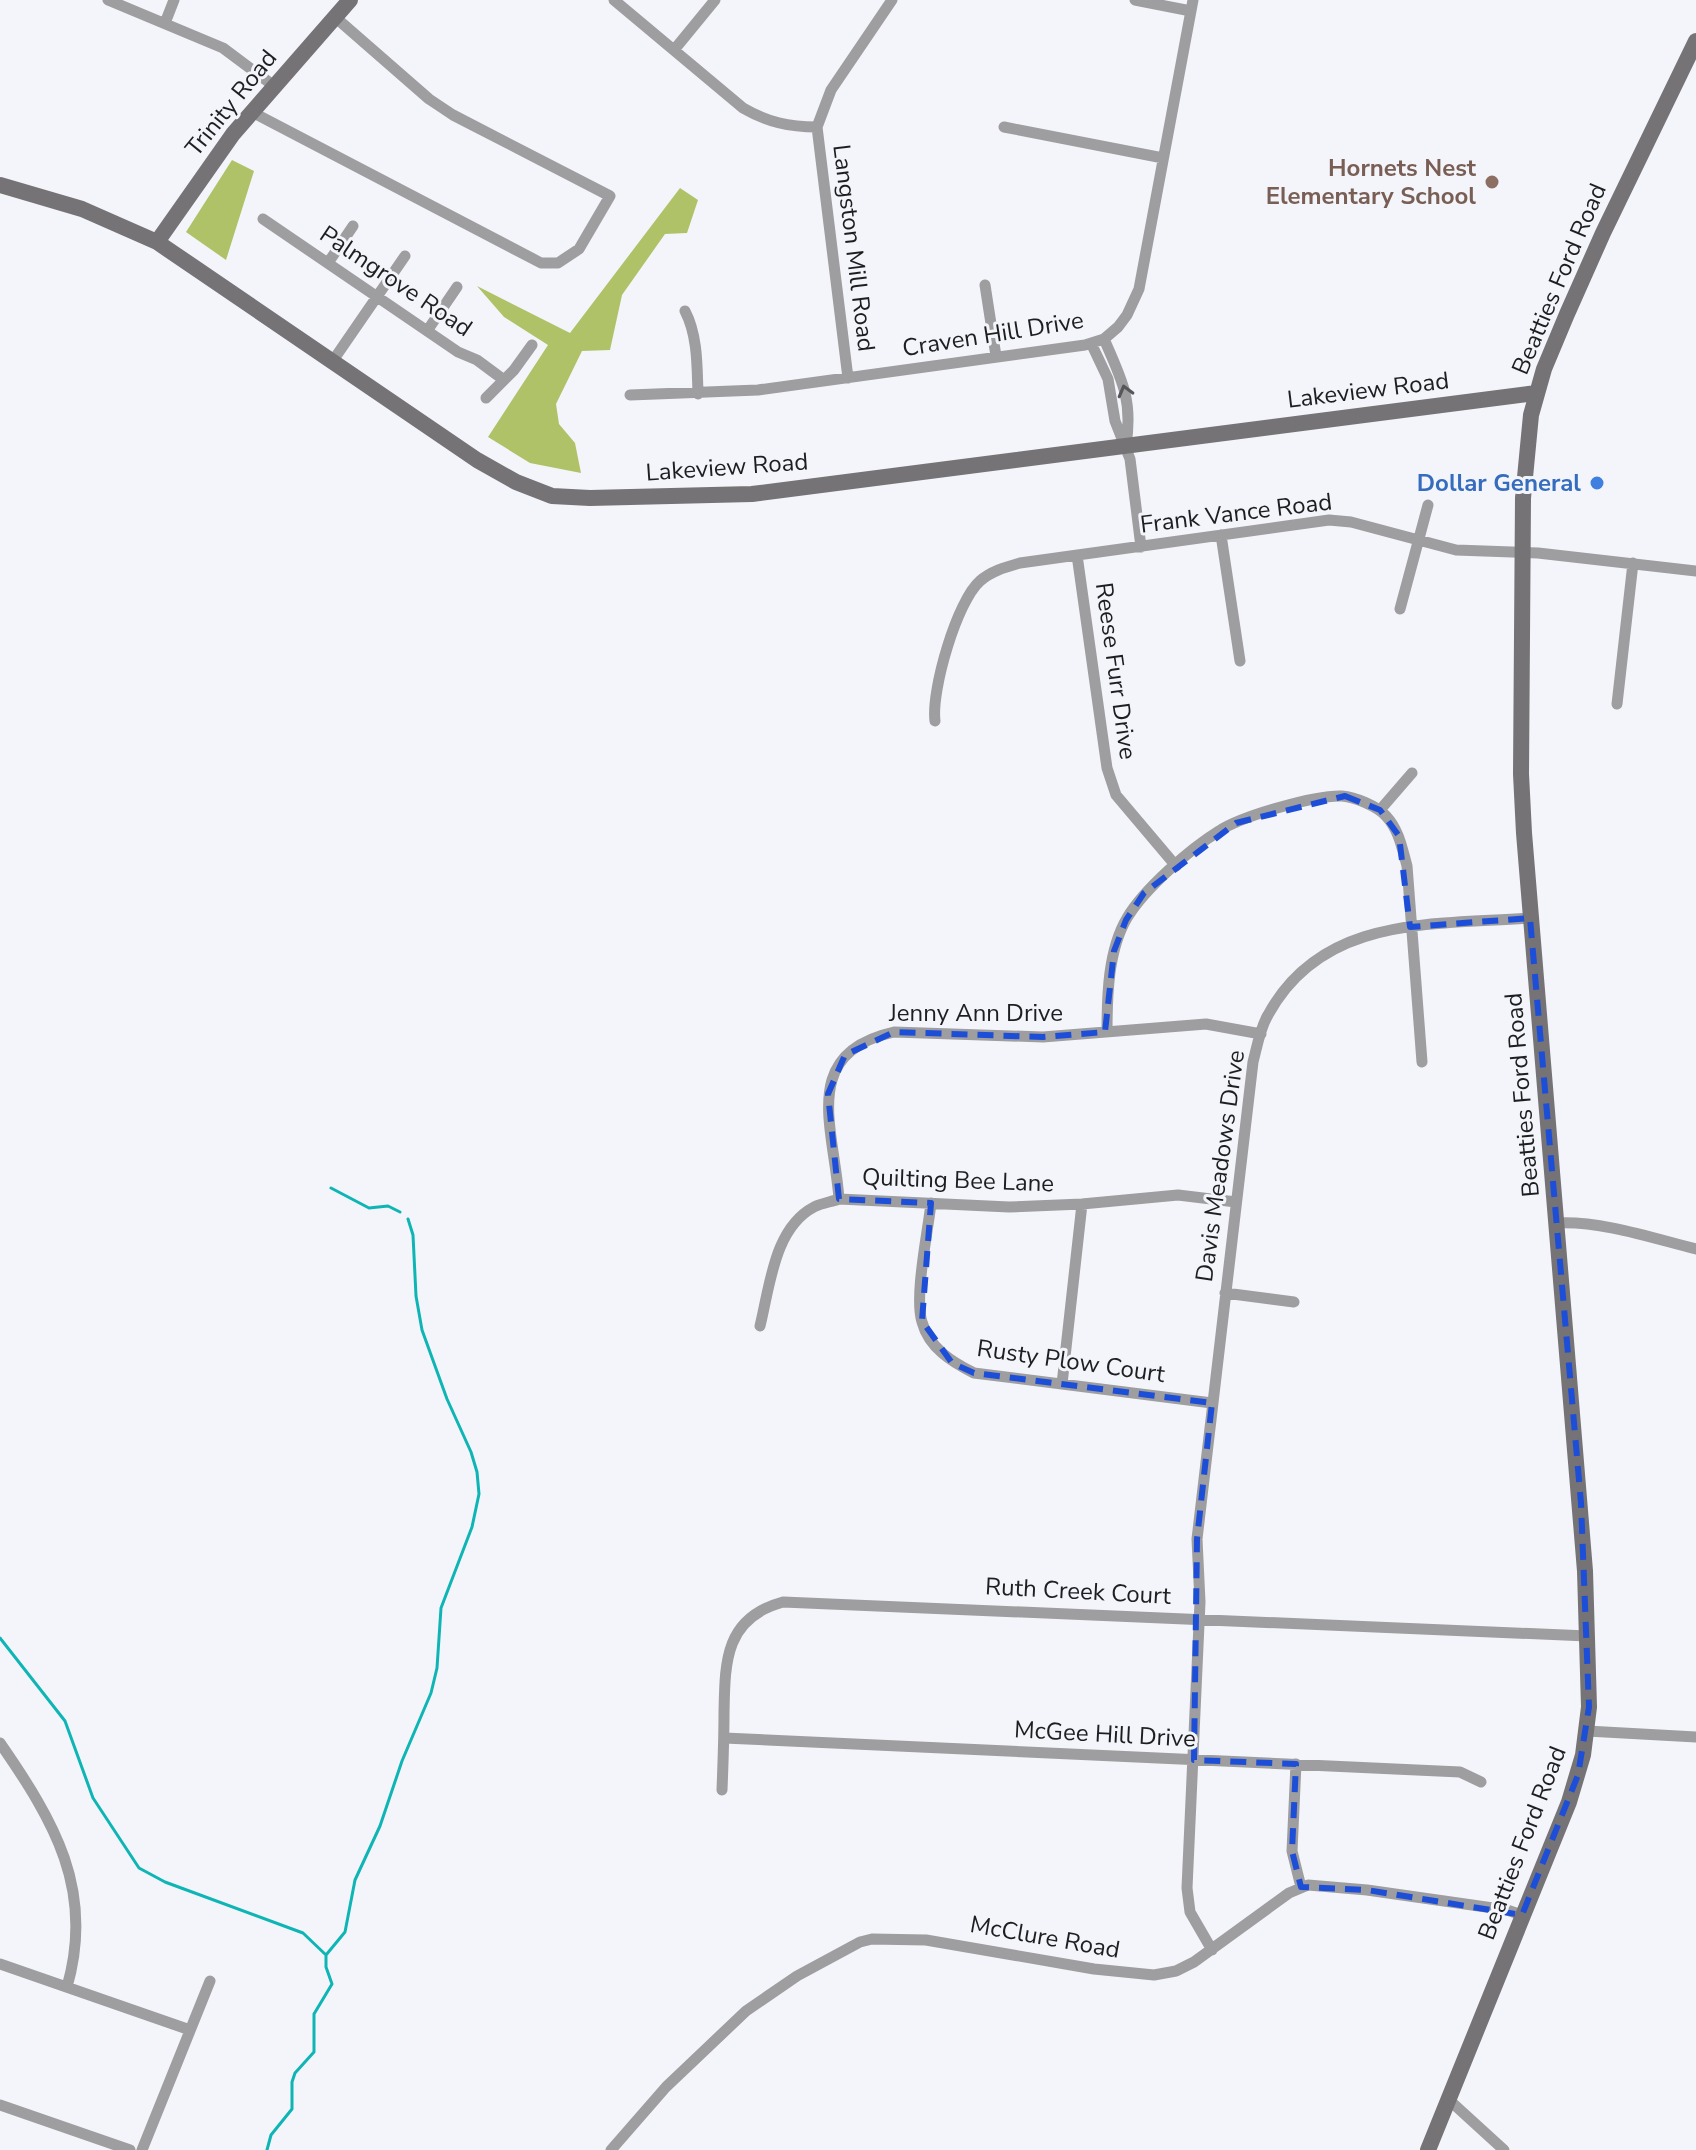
<svg xmlns="http://www.w3.org/2000/svg" width="1696" height="2150" viewBox="0 0 1696 2150" font-family="'Nunito Sans',sans-serif">
<style>
.forest{fill:#b0c268}
.lines{fill:none;stroke-linecap:round;stroke-linejoin:round}
.stream{stroke:#0fb5b5;stroke-width:3}
.street{stroke:#9e9d9f;stroke-width:11}
.secondary{stroke:#757376;stroke-width:16}
.oneway{stroke:#575759}
.marked{fill:none;stroke:#1d4ed8;stroke-width:6;stroke-dasharray:16 10;stroke-linejoin:round}
.education-dot{fill:#8d6e63;stroke:#f3f5fa;stroke-width:3}
.shop-dot{fill:#3f7fe0;stroke:#f3f5fa;stroke-width:3}
.labels{text-anchor:middle;stroke-width:6;stroke-linejoin:round;paint-order:stroke}
.street-label{font-size:24px;fill:#1d1e20;stroke:#f3f5fa}
.education-label{font-size:24px;font-weight:bold;fill:#785e54;stroke:#f3f5fa;text-anchor:end}
.shop-label{font-size:24px;font-weight:bold;fill:#366cbe;stroke:#f3f5fa;text-anchor:end}
</style>
<rect width="100%" height="100%" fill="#f3f5fa"/>
<path class="forest" d="M232,160L254,171L226,260L186,232Z
M680,188L698,200L687,233L665,234L622,295L610,350L582,351L556,404L559,424L575,443L581,473L530,463L488,437L548,345L504,317L477,286L570,333Z"/>
<g class="lines">
<path class="stream" d="M331,1188L369,1208L388,1206L400,1212
M0,1638L65,1721L93,1798L139,1868L165,1882L303,1933L326,1955
M267,2150L271,2135L292,2109V2082L295,2073L314,2052V2014L332,1984L326,1967V1955L345,1932L355,1880L380,1826L402,1761L431,1693L437,1668L441,1608L472,1527L479,1494L477,1472L471,1452L447,1399L422,1330L416,1296L413,1235L408,1219"/>
<path class="street" d="M108,0L223,48L274,86
M614,0L743,108C767,122 789,127 817,127
M1135,0L1191,11
M165,23L174,0
M674,50L715,0
M252,112L541,263H558L579,249L610,196L453,115L429,99L335,17
M1004,127L1163,158
M263,219L458,352L477,360L504,380
M328,263L353,226
M985,285L996,356
M685,311C698,336 697,367 698,394
M427,331L457,287
M1104,339C1122,380 1133,400 1126,445
M1091,343L1108,379L1115,421L1130,459L1141,547
M332,362L405,256
M848,378L817,127L831,90L892,0
M630,395L758,390L1085,345L1104,339L1118,327L1127,315L1139,289L1193,0
M486,398L514,370L532,345
M1221,535L1240,661
M1077,555L1107,768L1116,795L1176,866
M1400,609L1428,505
M1617,704L1633,563
M935,721C931,690 957,601 980,581C991,571 1006,567 1020,563L1329,520L1351,522L1456,550L1538,553L1696,571
M1380,810L1412,773
M1107,1032C1107,996 1108,950 1127,918C1144,889 1190,849 1219,831C1242,816 1315,795 1342,796C1355,797 1377,806 1386,816C1399,830 1402,848 1407,866L1422,1062
M839,1199C834,1128 799,1053 894,1032L1043,1037L1206,1024L1261,1034
M931,1203C928,1232 914,1296 922,1322C929,1348 952,1362 974,1373L1212,1403
M1557,1223C1603,1221 1652,1238 1696,1249
M1225,1293L1294,1302
M760,1326C770,1286 774,1228 814,1207C822,1203 831,1202 839,1199L1009,1207L1082,1204L1178,1195L1236,1202
M1062,1384L1082,1204
M1587,1731L1696,1737
M724,1738L1460,1772L1481,1782
M0,1743C54,1821 95,1890 67,1987
M1296,1764L1292,1851L1301,1887
M722,1790C723,1764 724,1739 724,1714C725,1663 724,1618 783,1602L1587,1636
M1212,1950L1190,1912L1187,1888L1200,1602L1197,1539L1253,1062C1257,1047 1260,1028 1268,1015C1322,915 1433,925 1530,918
M0,1964L190,2030
M1447,2098L1504,2150
M0,2105L130,2150
M142,2150L210,1981
M611,2150L666,2087L746,2011L797,1976L860,1942L872,1939L926,1940L1094,1969L1154,1975L1176,1971L1194,1962L1289,1893L1308,1885L1367,1890L1507,1910L1522,1915"/>
<path class="secondary" d="M0,185L82,209L157,242L477,460L516,482L552,496L590,498L752,494L1536,393
M157,242L233,134L350,0
M1428,2150L1569,1802L1583,1755L1589,1707L1585,1571L1524,833L1521,774L1523,498L1531,415L1544,369L1567,314L1603,233L1696,41"/>
</g>
<defs><path id="oneway-chevron" d="M-2-3.5L2.5 0L-2 3.5" fill="none" stroke-width="1.6" stroke-linecap="round" stroke-linejoin="round" transform="scale(2)"/></defs>
<use class="oneway" href="#oneway-chevron" transform="translate(1125 391) rotate(-105)"/>
<path class="marked" d="M1345,796L1380,810L1399,836L1410,927L1530,918L1581,1503L1589,1707L1578,1775L1522,1915L1367,1890L1301,1887L1292,1851L1296,1764L1194,1760L1197,1539L1212,1403L974,1373L952,1363L922,1321L931,1203L839,1199L828,1094L845,1055L894,1032L1043,1037L1105,1032L1114,951L1126,920L1144,893L1236,823Z"/>
<circle class="education-dot" cx="1492" cy="182" r="8"/>
<circle class="shop-dot" cx="1597" cy="483" r="8"/>
<g class="labels">
<g class="street-label">
<text transform="translate(231 103) rotate(-51)" y="8">Trinity Road</text>
<text transform="translate(854 248) rotate(83)" y="8">Langston Mill Road</text>
<text transform="translate(1559 279) rotate(-67)" y="8">Beatties Ford Road</text>
<text transform="translate(396 281) rotate(34)" y="8">Palmgrove Road</text>
<text transform="translate(993 334) rotate(-9)" y="8">Craven Hill Drive</text>
<text transform="translate(1368 390) rotate(-7)" y="8">Lakeview Road</text>
<text transform="translate(727 467) rotate(-4)" y="8">Lakeview Road</text>
<text transform="translate(1236 513) rotate(-7)" y="8">Frank Vance Road</text>
<text transform="translate(1116 671) rotate(82)" y="8">Reese Furr Drive</text>
<text x="976" y="1021">Jenny Ann Drive</text>
<text transform="translate(1522 1095) rotate(-95)" y="8">Beatties Ford Road</text>
<text transform="translate(1220 1166) rotate(-82)" y="8">Davis Meadows Drive</text>
<text transform="translate(958 1180) rotate(2)" y="8">Quilting Bee Lane</text>
<text transform="translate(1071 1361) rotate(8)" y="8">Rusty Plow Court</text>
<text transform="translate(1078 1591) rotate(3)" y="8">Ruth Creek Court</text>
<text transform="translate(1105 1734) rotate(3)" y="8">McGee Hill Drive</text>
<text transform="translate(1522 1843) rotate(-69)" y="8">Beatties Ford Road</text>
<text transform="translate(1045 1937) rotate(10)" y="8">McClure Road</text>
</g>
<g class="education-label">
<text x="1476" y="176">Hornets Nest<tspan x="1476" dy="28">Elementary School</tspan></text>
</g>
<g class="shop-label">
<text x="1581" y="491">Dollar General</text>
</g>
</g>
</svg>
